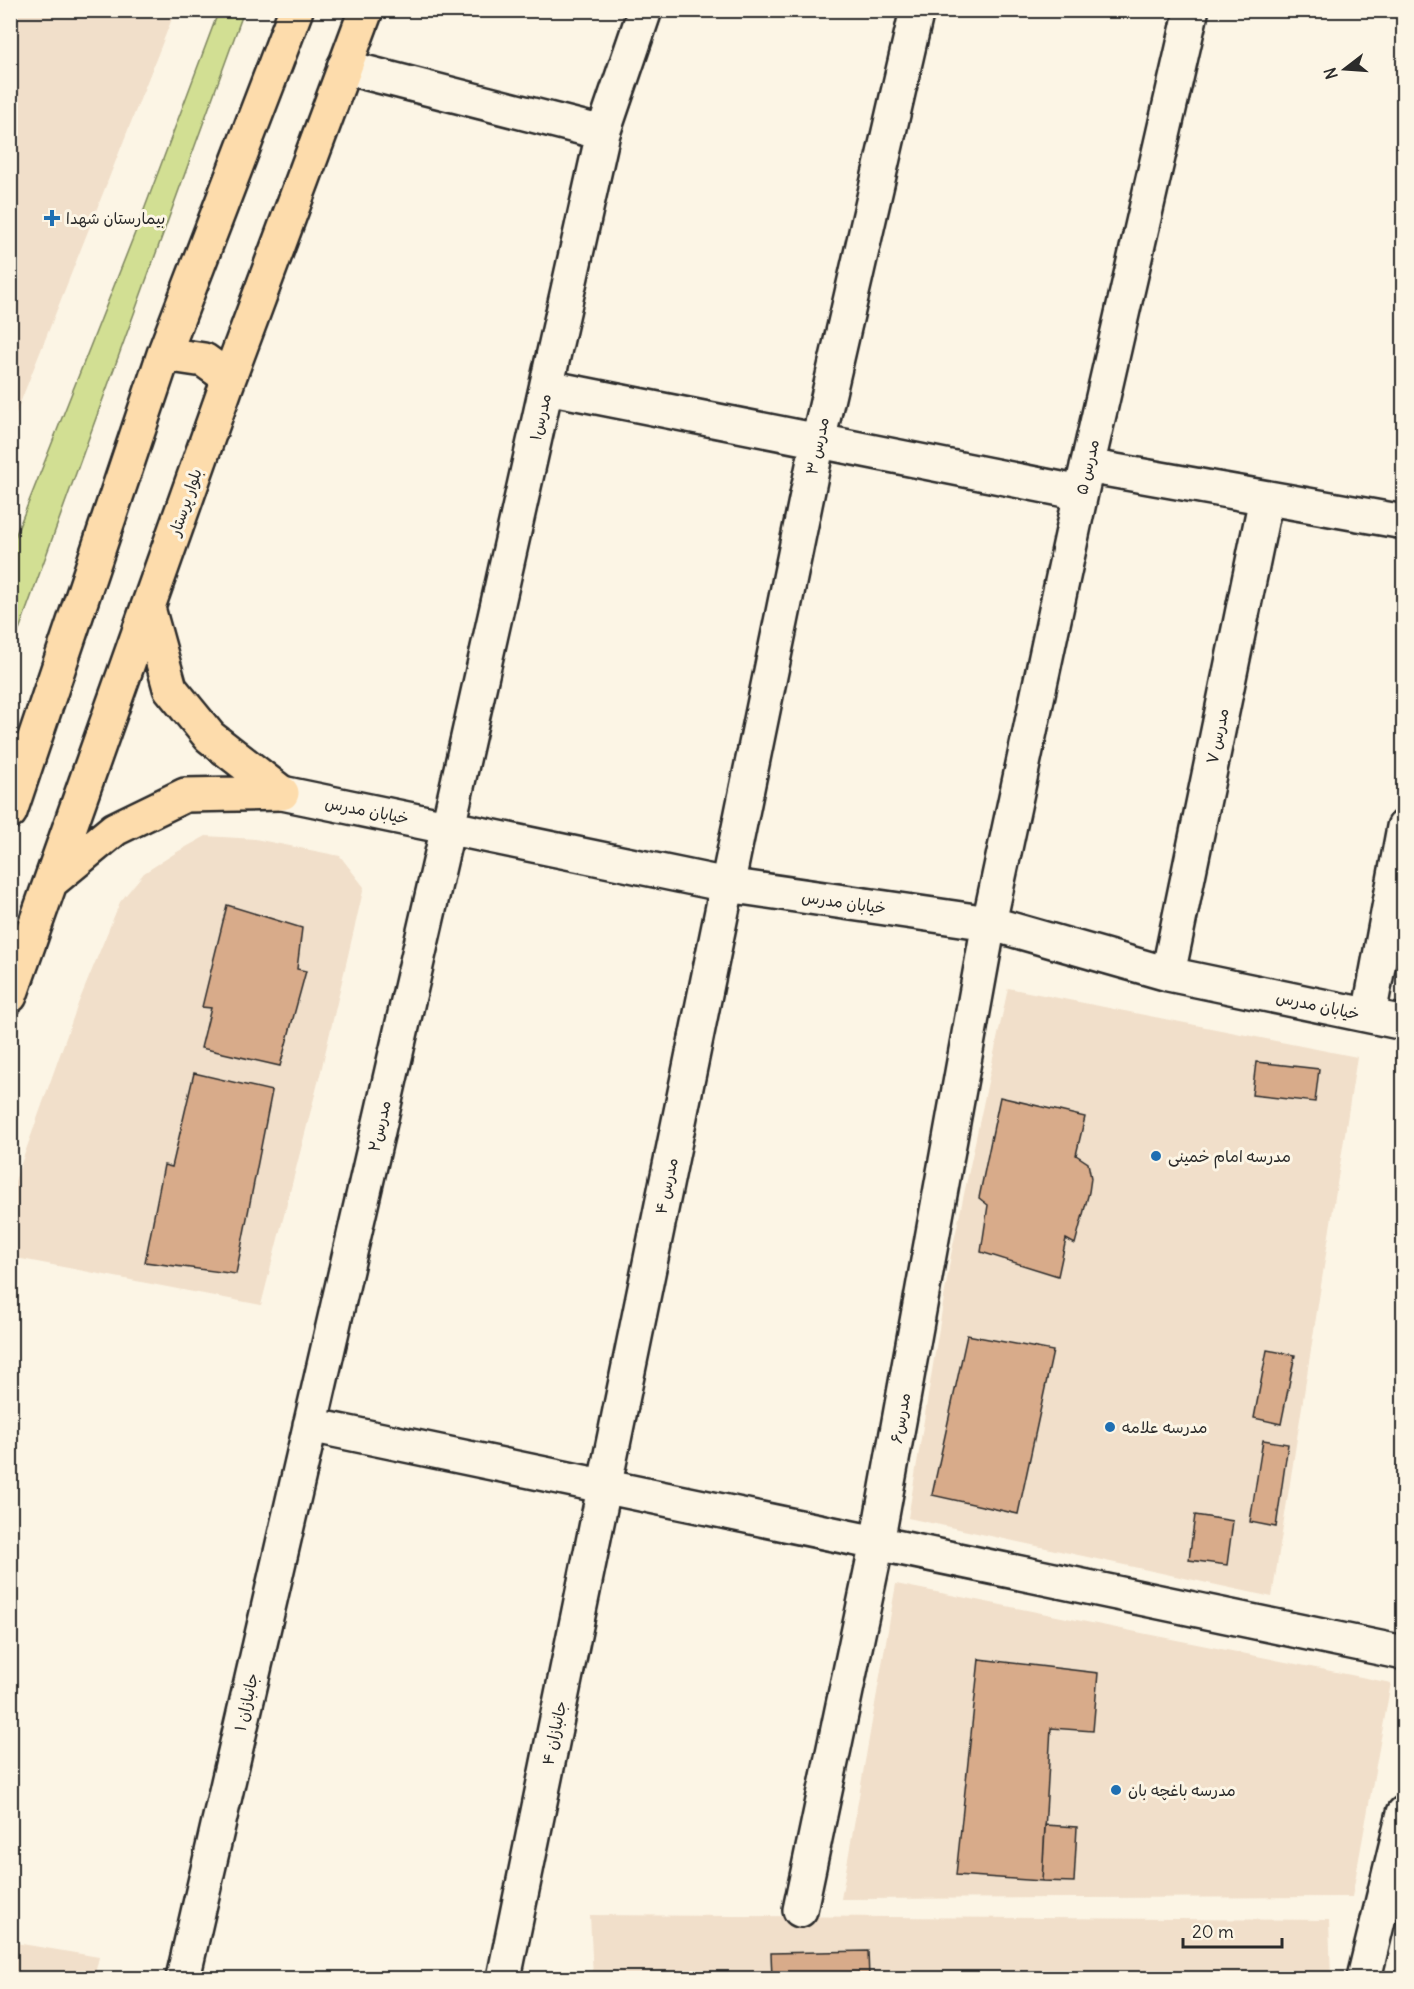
<svg xmlns="http://www.w3.org/2000/svg" width="1414" height="1989" viewBox="0 0 1414 1989" font-family="Delius,'Playpen Sans Arabic',sans-serif">
<style>
.built{fill:#f1dfca}
.green{fill:#d2df93;stroke:#7e855f;stroke-width:1.5}
.building{fill:#d8ab8a;stroke:#2b2b2b;stroke-width:1.5}
.lines{fill:none;stroke-linecap:round;stroke-linejoin:round}
.minor-casing{stroke:#2b2b2b;stroke-width:38}
.major-casing{stroke:#2b2b2b;stroke-width:38}
.minor{stroke:#fcf5e5;stroke-width:33}
.major{stroke:#fddcac;stroke-width:33}
.poi-dot{fill:#1f6fb2;stroke:#fcf5e5;stroke-width:2}
.labels{text-anchor:middle;stroke-width:6;stroke-linejoin:round;paint-order:stroke}
.poi-label{font-size:16px;fill:#2b2b2b;stroke:#fcf5e5;text-anchor:start}
.street-label{font-size:16px;fill:#2b2b2b;stroke:#fcf5e5}
</style>
<rect width="100%" height="100%" fill="#fcf5e5"/>
<filter id="ink" filterUnits="userSpaceOnUse"><feTurbulence type="fractalNoise" baseFrequency=".0167" numOctaves="2"/><feDisplacementMap in="SourceGraphic" scale="12" xChannelSelector="R" yChannelSelector="G"/><feConvolveMatrix kernelMatrix="1 2 1 2 8 2 1 2 1" color-interpolation-filters="sRGB"/></filter>
<g filter="url(#ink)">
<path class="built" d="M11,10L175,11L11,426L10,11Z
M206,836L255,839L340,856L364,887L321,1071L261,1305L11,1257V1192L78,1004L120,902L144,873L177,852Z
M1008,988L1357,1057L1272,1597L908,1518L951,1255Z
M896,1584L1391,1683L1352,1897L841,1899Z
M590,1915L1329,1920L1331,1978H593Z
M10,1942L99,1957L94,1978H11Z"/>
<path class="green" d="M219,10L244,11L11,652V547L144,210Z"/>
<path class="building" d="M227,905L302,928L297,969L306,971L280,1066L201,1048L211,1008L202,1007Z
M1256,1062L1319,1069L1315,1102L1252,1095Z
M194,1073L272,1091L236,1274L145,1262L164,1165L172,1167Z
M1000,1097L1085,1117L1076,1155L1088,1163L1091,1178L1089,1192L1075,1244L1066,1239L1058,1276L981,1252L988,1205L979,1198Z
M967,1335L1053,1351L1018,1514L932,1495Z
M1267,1350L1295,1355L1281,1424L1254,1418Z
M1263,1440L1288,1444L1276,1527L1250,1522Z
M1195,1515L1233,1521L1227,1565L1189,1560Z
M979,1659L1098,1673L1093,1731L1051,1728L1042,1881L956,1875Z
M1045,1825L1077,1827L1074,1882L1042,1881Z
M868,1951L869,1978H772L771,1953Z"/>
<g class="lines">
<g class="minor-casing">
<path id="minor" d="M344,67L603,133
M547,387L1081,493
M1087,466L1404,522
M282,793L727,885L989,923L1168,974L1404,1023
M1168,974L1266,498
M1369,1015L1404,827
M310,1425L1404,1653
M800,1910L877,1543L989,923L1081,493L1191,13
M183,1978L448,827L603,133L645,10
M504,1978L818,441L917,10
M1364,1978L1404,1813"/>
</g>
<g class="major-casing">
<path id="major" d="M164,354L204,360L229,378
M148,608L170,688L210,737L282,793
M10,812L164,354L296,10
M53,880L115,829L185,795L282,793
M10,996L229,378L366,10"/>
</g>
<use href="#minor" class="minor"/>
<use href="#major" class="major"/>
</g>
</g>
<g class="poi-dot">
<path d="M49 209h6v6h6v6h-6v6h-6v-6h-6v-6h6z"/>
<circle cx="1156" cy="1156" r="6"/>
<circle cx="1110" cy="1427" r="6"/>
<circle cx="1116" cy="1790" r="6"/>
</g>
<g class="labels">
<g class="poi-label">
<text x="66" y="224">بیمارستان شهدا</text>
<text x="1168" y="1162">مدرسه امام خمینی</text>
<text x="1122" y="1433">مدرسه علامه</text>
<text x="1128" y="1796">مدرسه باغچه بان</text>
</g>
<g class="street-label">
<text transform="translate(540 417) rotate(-77)" y="6">مدرس۱</text>
<text transform="translate(817 446) rotate(-78)" y="6">مدرس ۳</text>
<text transform="translate(1087 467) rotate(-77)" y="6">مدرس ۵</text>
<text transform="translate(185 502) rotate(-71)" y="6">بلوار پرستار</text>
<text transform="translate(1217 736) rotate(-78)" y="6">مدرس ۷</text>
<text transform="translate(367 810) rotate(11)" y="6">خیابان مدرس</text>
<text transform="translate(844 902) rotate(8)" y="6">خیابان مدرس</text>
<text transform="translate(1318 1005) rotate(12)" y="6">خیابان مدرس</text>
<text transform="translate(379 1126) rotate(-77)" y="6">مدرس۲</text>
<text transform="translate(666 1186) rotate(-78)" y="6">مدرس ۴</text>
<text transform="translate(900 1418) rotate(-80)" y="6">مدرس۶</text>
<text transform="translate(246 1702) rotate(-77)" y="6">جانبازان ۱</text>
<text transform="translate(554 1733) rotate(-78)" y="6">جانبازان ۴</text>
</g>
</g>
<rect width="1414" height="1989" fill="none" stroke="#fcf5e5" stroke-width="36"/>
<rect x="18" y="18" width="1378" height="1953" fill="none" stroke="#2b2b2b" stroke-width="2" filter="url(#ink)"/>
<g transform="translate(1345 69) rotate(253)" stroke="#fcf5e5" stroke-width="4.5" paint-order="stroke">
<path d="M0-4.5L10 22L0 15L-10 22Z" fill="#2b2b2b"/>
<text y="-9" font-size="16" font-weight="bold" text-anchor="middle" fill="#2b2b2b">N</text>
</g>
<path d="M1183 1938v9h99v-9" fill="none" stroke="#2b2b2b" stroke-width="3"/>
<text x="1192" y="1938" font-size="18" fill="#2b2b2b" stroke="#fcf5e5" stroke-width="4.5" paint-order="stroke">20 m</text>
</svg>
